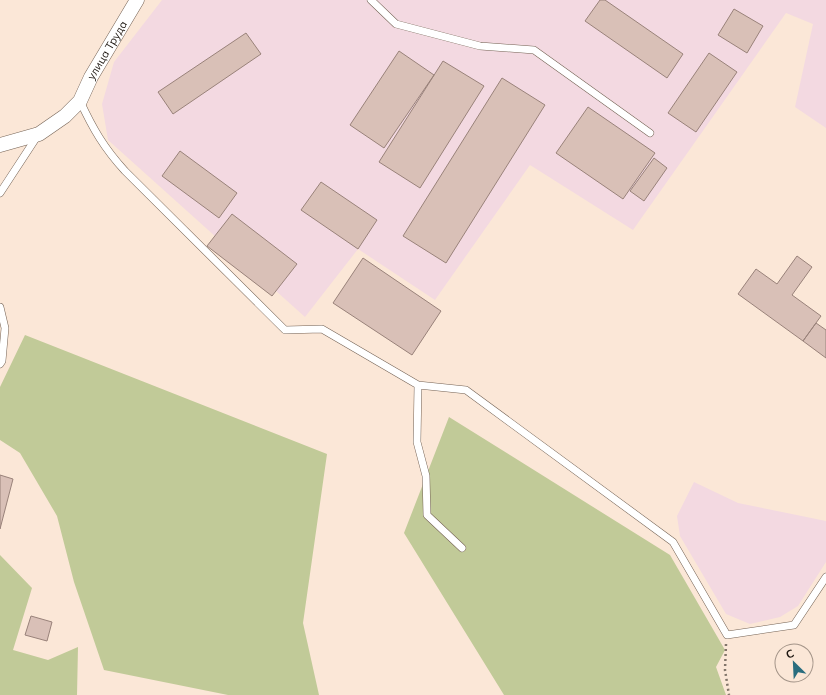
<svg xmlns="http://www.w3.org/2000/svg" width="826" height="695" viewBox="0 0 826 695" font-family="Mulish,sans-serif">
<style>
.industrial{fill:#f3d9e1}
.green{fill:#c1ca98}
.building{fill:#d9c0b7;stroke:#99827a}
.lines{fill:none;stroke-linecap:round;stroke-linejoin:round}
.service-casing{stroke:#746254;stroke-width:8}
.minor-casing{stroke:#746254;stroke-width:15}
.path{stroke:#82756a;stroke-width:2.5;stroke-dasharray:2 3;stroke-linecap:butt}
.service{stroke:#fff;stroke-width:7}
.minor{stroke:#fff;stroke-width:14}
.labels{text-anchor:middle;stroke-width:3.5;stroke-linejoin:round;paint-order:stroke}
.street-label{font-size:11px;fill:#1e1711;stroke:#fbe7d7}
</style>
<rect width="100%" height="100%" fill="#fbe7d7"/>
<path class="industrial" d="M162,0H826V128L795,107L813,24L786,13L633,230L530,165L435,300L358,249L305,317L108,140L102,104L114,62Z
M694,482L738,503L826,521V562L798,606L780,617L750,624L726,614L680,536L677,516Z"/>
<path class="green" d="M25,335L327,454L303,623L319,695H228L104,670L74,582L57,516L20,453L0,440V387Z
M449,417L670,555L725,650L716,667L726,695H504L404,533Z
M0,555L32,588L13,650L48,660L78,647L77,695H0Z"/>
<path class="building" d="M600,0H605L683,54L667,78L585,21Z
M734,9L763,26L747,53L718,35Z
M246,33L261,54L173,114L158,92Z
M399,51L434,75L384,148L350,125Z
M709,53L737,72L696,132L668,113Z
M443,61L484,86L420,188L379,162Z
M502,78L545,105L446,263L403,236Z
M588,107L655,153L623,199L556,153Z
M180,151L237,193L219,218L162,176Z
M654,158L667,168L644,201L630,191Z
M321,182L377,220L358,249L301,210Z
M232,214L297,264L272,296L207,246Z
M797,256L812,267L792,295L821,316L803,341L738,294L756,269L777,284Z
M363,258L441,311L412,355L333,303Z
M816,323L826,330V358L803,341Z
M0,475L13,479L0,529Z
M31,616L52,622L47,641L25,635Z"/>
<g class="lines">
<g class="service-casing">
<path id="service" d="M371,0L396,24L480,46L534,50L650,133
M80,101C93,129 104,148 125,171L285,330L322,329L418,385L466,390L673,542L727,635L794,625L826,577
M0,193L38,135
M0,307L5,328L2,361L0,364
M418,385L417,442L426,476L427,515L462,548"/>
</g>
<g class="minor-casing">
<g id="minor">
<path id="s1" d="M0,145L39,134L65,116L80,101L91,77L137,0"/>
</g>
</g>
<path class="path" d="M726,644L725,670L729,695"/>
<use href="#service" class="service"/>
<use href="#minor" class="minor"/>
</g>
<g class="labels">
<g class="street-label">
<text dy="4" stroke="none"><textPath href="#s1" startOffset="151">улица Труда</textPath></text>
</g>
</g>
<g transform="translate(794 663) rotate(336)"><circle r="19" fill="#fbe7d7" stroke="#a39488"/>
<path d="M0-3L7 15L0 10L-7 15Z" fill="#2a6d7e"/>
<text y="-6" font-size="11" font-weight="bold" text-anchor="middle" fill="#1e1711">С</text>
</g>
</svg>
